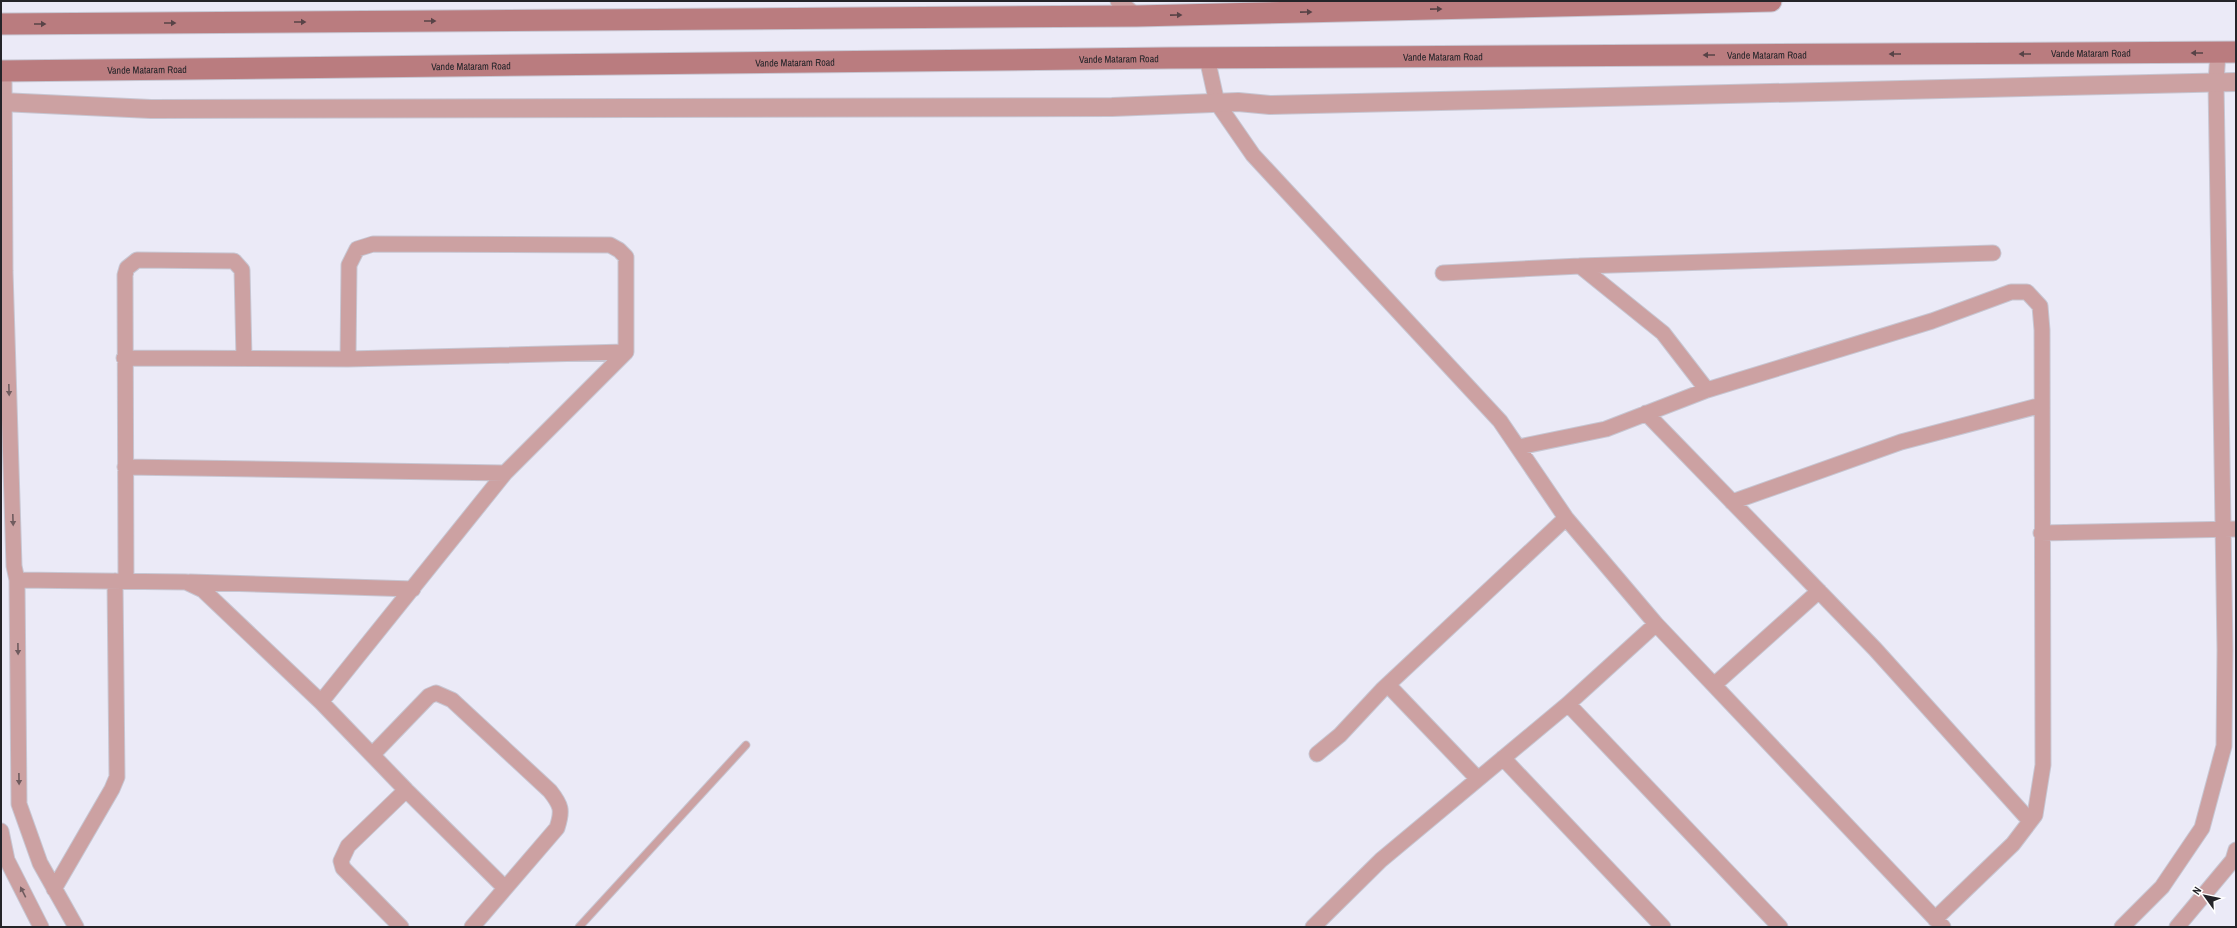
<svg xmlns="http://www.w3.org/2000/svg" width="2237" height="928" viewBox="0 0 2237 928" font-family="'Archivo Narrow',sans-serif">
<style>
.lines{fill:none;stroke-linecap:round;stroke-linejoin:round}
.service-casing{stroke:#c7c6d2;stroke-width:9}
.minor-casing{stroke:#c7c6d2;stroke-width:17}
.tertiary-casing{stroke:#c7c6d2;stroke-width:20}
.secondary-casing{stroke:#c7c6d2;stroke-width:23}
.service{stroke:#cca1a2;stroke-width:7}
.minor{stroke:#cca1a2;stroke-width:15}
.tertiary{stroke:#cca1a2;stroke-width:18}
.secondary{stroke:#ba7c7f;stroke-width:21}
.oneway{fill:#584347}
.oneway2{fill:#705c5f}
.labels{text-anchor:middle;stroke-width:4;stroke-linejoin:round;paint-order:stroke}
.street-label{font-size:10px;fill:#242429;stroke:#fff}
</style>
<rect width="100%" height="100%" fill="#ebeaf7"/>
<g class="lines">
<g class="service-casing">
<path id="service" d="M579,927L746,745"/>
</g>
<g class="minor-casing">
<path id="minor" d="M1118,1L1137,16
M1207,58L1217,103L1253,155L1500,421L1566,518L1656,624L1943,927
M4,71L5,271L14,566L17,580L19,804L40,863L76,927
M1580,266L1663,333L1707,390
M1443,273L1580,266L1993,253
M124,358L348,359L626,352
M1646,413L1875,649L2030,821
M1519,447L1606,429L1707,390L1932,321L2011,292H2027L2040,306L2042,330L2043,765L2035,815L2013,844L1935,919
M125,467L505,473
M1732,502L1901,442L2042,405
M2041,533L2236,529
M17,580L186,582L203,590L321,702L406,790L505,888
M126,581L125,275L127,268L137,260L234,261L242,270L244,358
M190,582L413,589
M1388,685L1478,779
M1714,685L1819,591
M321,702L505,473L626,352V257L619,250L610,245L373,244L357,249L349,265L348,359
M1568,704L1780,927
M373,754L429,696L436,693L452,700L550,791C561,805 563,810 557,828L472,927
M1317,754L1340,735L1382,690L1566,518
M1503,758L1663,927
M1,831L7,860L41,927
M54,889L112,789L117,777L115,581
M401,927L343,868L341,861L348,846L406,790
M1313,927L1381,860L1568,704L1656,624
M2122,927L2162,887L2202,828L2224,746L2225,650L2216,82L2218,53
M2177,927L2233,860L2236,850"/>
</g>
<g class="tertiary-casing">
<path id="tertiary" d="M1,102L151,109L1112,107L1238,102L1270,105L2236,82"/>
</g>
<g class="secondary-casing">
<g id="secondary">
<path d="M1,24L1137,16L1771,1"/>
<path id="s1" d="M1,71L1168,58L2236,52"/>
</g>
</g>
<use href="#service" class="service"/>
<use href="#minor" class="minor"/>
<use href="#tertiary" class="tertiary"/>
<use href="#secondary" class="secondary"/>
</g>
<defs><path id="oneway-solid" d="M-6-.8H1V-3.2L6.5 0L1 3.2V.8H-6Z"/></defs>
<g class="oneway">
<use href="#oneway-solid" transform="translate(1436 9) rotate(-1)"/>
<use href="#oneway-solid" transform="translate(1306 12) rotate(-1)"/>
<use href="#oneway-solid" transform="translate(1176 15) rotate(-1)"/>
<use href="#oneway-solid" transform="translate(430 21)"/>
<use href="#oneway-solid" transform="translate(300 22)"/>
<use href="#oneway-solid" transform="translate(170 23)"/>
<use href="#oneway-solid" transform="translate(40 24)"/>
<use href="#oneway-solid" transform="translate(2197 53) rotate(180)"/>
<use href="#oneway-solid" transform="translate(1895 54) rotate(180)"/>
<use href="#oneway-solid" transform="translate(2025 54) rotate(180)"/>
<use href="#oneway-solid" transform="translate(1709 55) rotate(180)"/>
</g>
<g class="oneway2">
<use href="#oneway-solid" transform="translate(9 390) rotate(88)"/>
<use href="#oneway-solid" transform="translate(13 520) rotate(88)"/>
<use href="#oneway-solid" transform="translate(18 649) rotate(89)"/>
<use href="#oneway-solid" transform="translate(19 779) rotate(89)"/>
<use href="#oneway-solid" transform="translate(23 892) rotate(-117)"/>
</g>
<g class="labels">
<g class="street-label">
<text dy="4" stroke="none"><textPath href="#s1" startOffset="2090">Vande Mataram Road</textPath></text>
<text dy="4" stroke="none"><textPath href="#s1" startOffset="1766">Vande Mataram Road</textPath></text>
<text dy="4" stroke="none"><textPath href="#s1" startOffset="1442">Vande Mataram Road</textPath></text>
<text dy="4" stroke="none"><textPath href="#s1" startOffset="1118">Vande Mataram Road</textPath></text>
<text dy="4" stroke="none"><textPath href="#s1" startOffset="794">Vande Mataram Road</textPath></text>
<text dy="4" stroke="none"><textPath href="#s1" startOffset="470">Vande Mataram Road</textPath></text>
<text dy="4" stroke="none"><textPath href="#s1" startOffset="146">Vande Mataram Road</textPath></text>
</g>
</g>
<rect width="2237" height="928" fill="none" stroke="#242429" stroke-width="4"/>
<g transform="translate(2205 896) rotate(303)" stroke="#ffffff" stroke-width="3" paint-order="stroke">
<path d="M0-3L7 15L0 10L-7 15Z" fill="#242429"/>
<text y="-6" font-size="11" font-weight="bold" text-anchor="middle" fill="#242429">N</text>
</g>
</svg>
